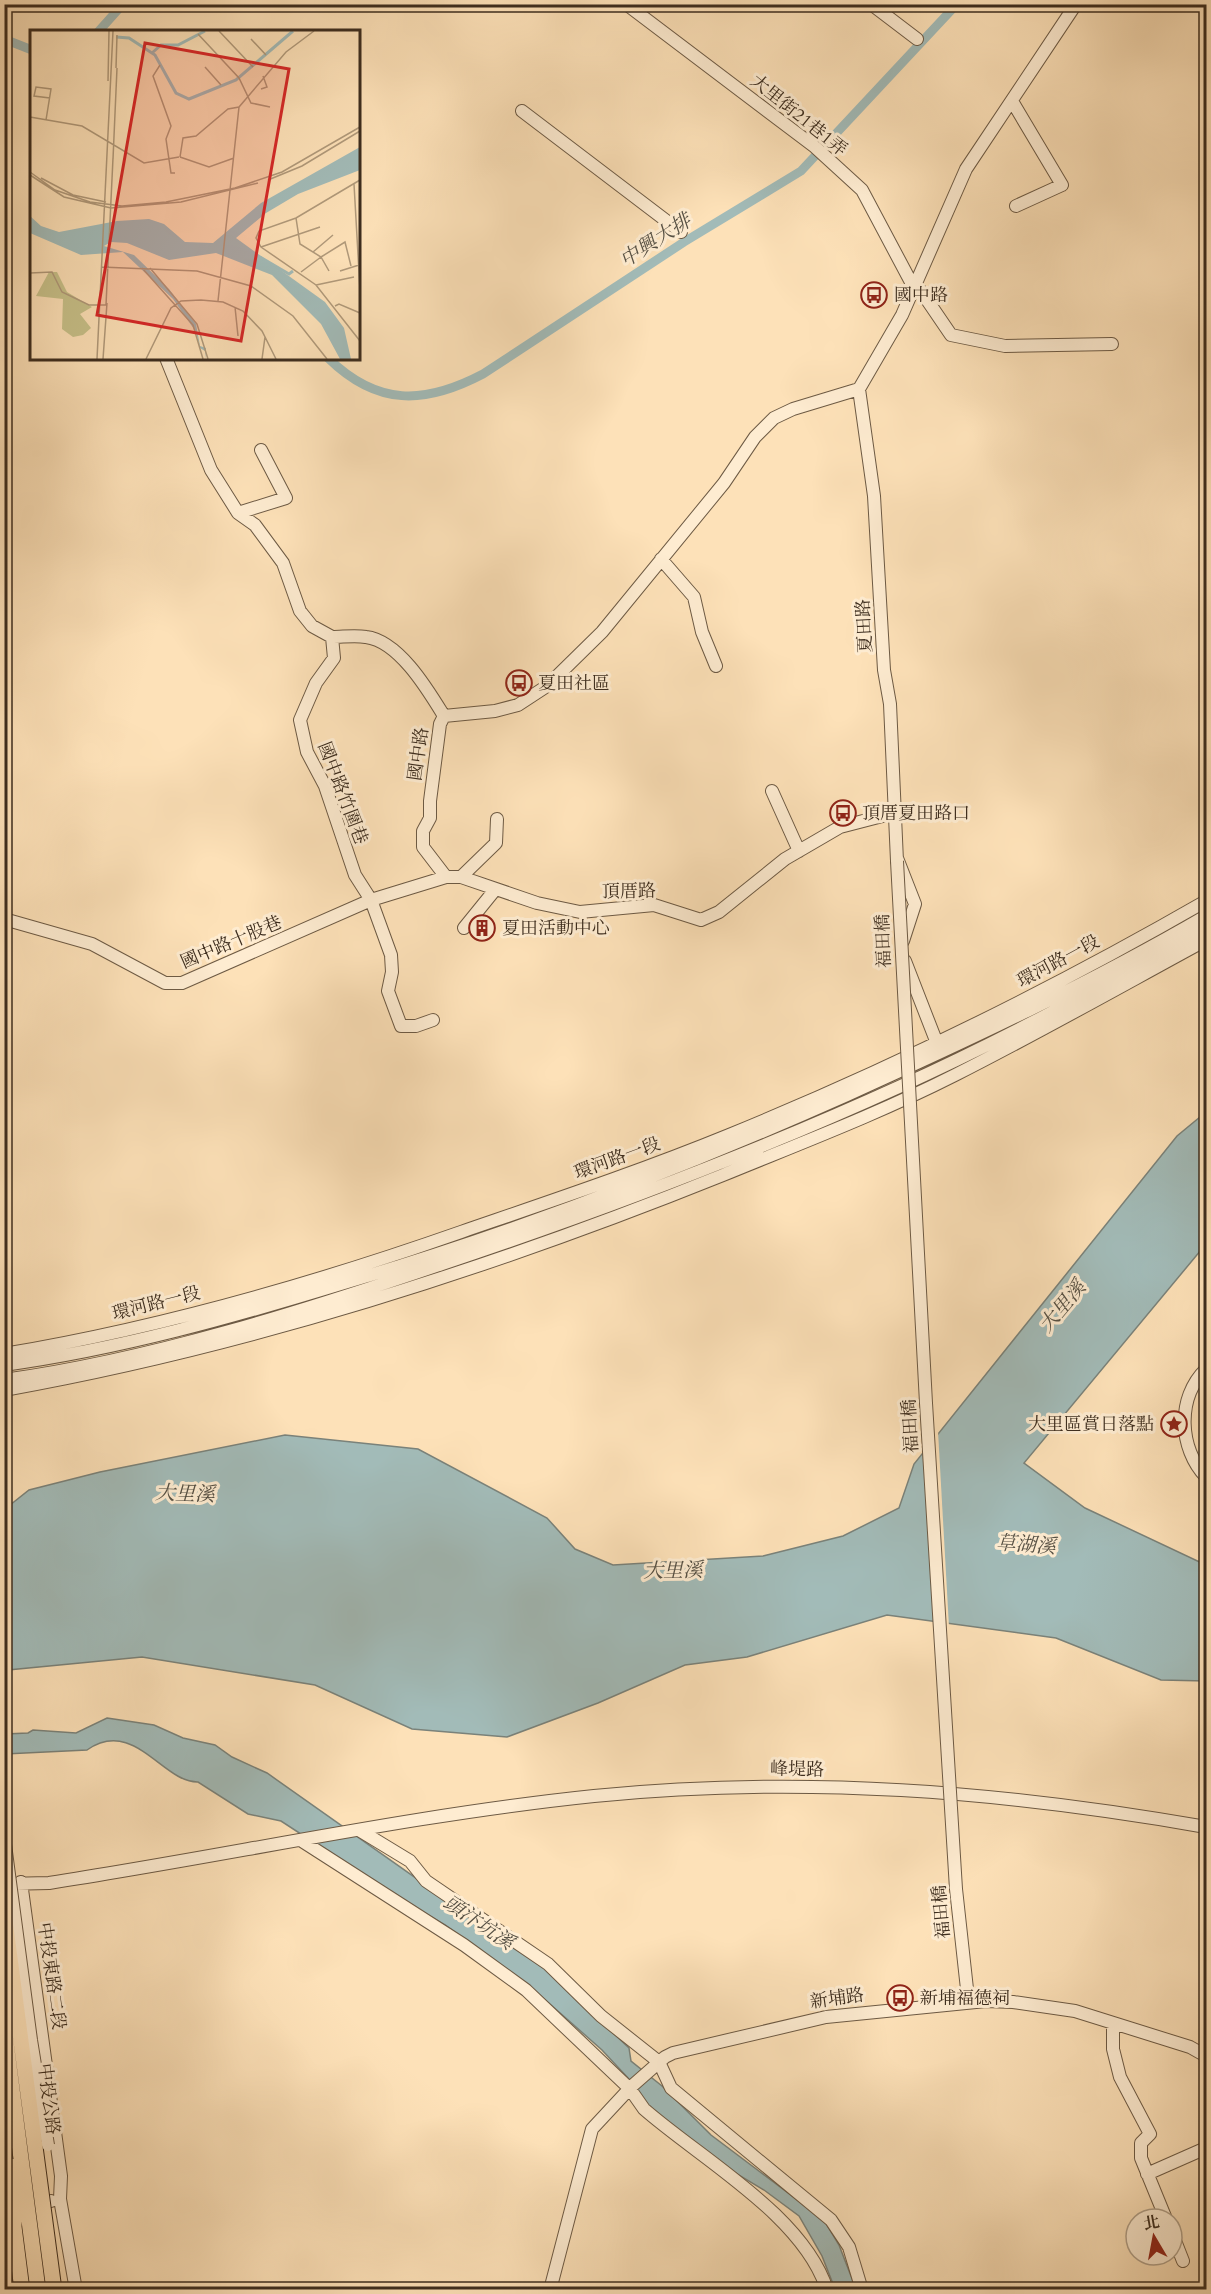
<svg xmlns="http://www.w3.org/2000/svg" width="1211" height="2294" viewBox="0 0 1211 2294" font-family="Cardo,'Noto Serif TC',serif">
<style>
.water{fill:#a2bbb8;stroke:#7a827a;stroke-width:1.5}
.pier{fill:#fde1b8}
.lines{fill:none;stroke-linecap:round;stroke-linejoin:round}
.canal{stroke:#a2bbb8;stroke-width:9}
.minor-casing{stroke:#6d5a44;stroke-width:14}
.minor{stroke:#feecd1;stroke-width:12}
.minor-bridge-casing{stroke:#6d5a44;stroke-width:14;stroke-linecap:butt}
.major-bridge-casing{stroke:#3d2d1e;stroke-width:17;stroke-linecap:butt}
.minor-bridge{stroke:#feecd1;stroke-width:12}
.major-bridge{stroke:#fde1b8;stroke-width:15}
.labels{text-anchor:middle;stroke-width:6;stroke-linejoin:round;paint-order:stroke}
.street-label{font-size:18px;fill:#3d2d1e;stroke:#feecd1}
.poi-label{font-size:18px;fill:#3d2d1e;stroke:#feecd1;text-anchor:start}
.water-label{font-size:20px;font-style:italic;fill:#565044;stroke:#feecd1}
.inset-river{fill:none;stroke:#a2bbb8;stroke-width:3}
.inset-road{fill:none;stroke:#b0997a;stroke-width:1.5}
.view{fill:#d62828;fill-opacity:0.15;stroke:#d62828;stroke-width:3}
.inset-edge{fill:none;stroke:#3d2d1e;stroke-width:3}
</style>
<rect width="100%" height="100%" fill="#fde1b8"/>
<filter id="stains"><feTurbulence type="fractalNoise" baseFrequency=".00333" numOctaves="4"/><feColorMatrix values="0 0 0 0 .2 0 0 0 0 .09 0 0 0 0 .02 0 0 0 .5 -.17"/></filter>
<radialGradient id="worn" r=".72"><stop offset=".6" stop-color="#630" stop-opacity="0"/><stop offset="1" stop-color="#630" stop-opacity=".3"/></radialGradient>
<path class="water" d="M1206,1112V1244L1024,1463L1085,1508L1206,1565V1681L1161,1680L1056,1638L887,1615L747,1657L685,1665L598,1703L507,1737L412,1729L315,1685L142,1657L8,1670L5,1673V1509L29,1490L100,1472L285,1435L418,1449L547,1518L575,1549L613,1565L763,1556L843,1536L899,1508L914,1464L1177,1136Z
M107,1718L154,1725L183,1738L215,1745L232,1757L267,1773L549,1972L629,2048L631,2061L662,2086L711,2135L824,2220L839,2245L856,2289H835L822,2256L799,2216L764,2190L727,2168L650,2108L628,2078L602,2050L525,1982L445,1925L402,1900L281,1821L248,1814L198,1782C163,1783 134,1717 87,1750L5,1754V1734L28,1733L33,1730L76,1733Z"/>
<path class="pier" d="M938,1431L949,1627L934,1625L923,1448Z"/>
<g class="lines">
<path class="canal" d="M98,32L123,4
M4,39L32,50
M328,358C377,406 424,405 483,374L684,242L801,171L957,4"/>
<g class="minor-casing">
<path id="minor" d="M626,4L815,147L862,190L913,286L921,291L951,335L1005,346L1112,344
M871,4L917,39
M1012,101L1062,185L1016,206
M522,111L681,232
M166,358L211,470L238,513L255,525L283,563L300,611L312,626L332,637L334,658L316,683L300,720L307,752L325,786L355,875L371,900L391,955L392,972L388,991L401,1026H416L433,1020
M859,389L874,496L884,670L890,704L897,861
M238,513L286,498L261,450
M661,559L694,597L702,632L716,666
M332,637C343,637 355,635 366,637C399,641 428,690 444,716
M772,791L799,851
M897,858L915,904L903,941
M446,877L423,847V831L430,818V801L440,724L444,716L495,711L518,705L547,686L602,632L724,483L755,437L774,418L793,409L859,389L902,315L966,169L1076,4
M461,877L496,843L497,819
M4,919L92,944L165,983H182L371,900L446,877H461L537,903L580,912L654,905L701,920L719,912L785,859L840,827L894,813
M464,928L494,891
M905,961L940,1051
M4,1354C160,1328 313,1284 461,1232C551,1201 641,1171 729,1135C893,1068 1053,989 1206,901
M4,1365C120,1349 233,1317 344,1283C517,1232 683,1168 847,1095C969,1040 1091,983 1206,916
M1206,1369C1176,1398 1179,1449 1206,1477
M4,1380C149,1360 304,1311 442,1264C598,1212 752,1154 901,1086C1005,1039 1106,984 1206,930
M4,1390C250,1346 492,1268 723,1175C801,1143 880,1113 955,1075C1040,1032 1123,985 1206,940
M359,1830L410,1861L426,1881L548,1964L601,2016L659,2062L671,2088L831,2220L849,2247L862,2290
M302,1841L464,1945L526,1990L630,2089L644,2109C701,2159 804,2216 827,2290
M21,1882L61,2176L60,2199L76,2290
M4,1884L49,1883C231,1855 411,1815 594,1796C802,1775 1001,1791 1206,1827
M1113,2024V2049L1120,2077L1150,2134L1141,2143V2158L1166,2219
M4,2134L7,2182L4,2192
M1147,2174L1206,2148
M4,2212L51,2201
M1172,2233L1183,2261
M4,2267L7,2290
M550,2290L592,2129L632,2086L665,2057L673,2053L826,2017L986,2001L1013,2002L1075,2011L1190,2047L1206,2056"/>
</g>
<use href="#minor" class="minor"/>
<g class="minor-bridge-casing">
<path id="minor-bridge" d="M897,861L926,1403L956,1889L967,1989
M4,1837L31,2040L48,2145"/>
</g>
<g class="major-bridge-casing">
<path id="major-bridge" d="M4,1913L54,2290
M4,2027L38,2290
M15,2166L14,2227L22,2290"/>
</g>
<use href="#minor-bridge" class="minor-bridge"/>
<use href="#major-bridge" class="major-bridge"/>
</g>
<defs>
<g id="bus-ring" transform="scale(1.35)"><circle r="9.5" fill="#feecd1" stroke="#8f2418" stroke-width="1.5"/><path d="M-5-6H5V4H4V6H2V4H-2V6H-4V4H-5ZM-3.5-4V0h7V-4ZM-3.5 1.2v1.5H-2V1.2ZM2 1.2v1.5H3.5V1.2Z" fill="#8f2418"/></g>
<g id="building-ring" transform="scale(1.35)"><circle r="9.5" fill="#feecd1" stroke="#8f2418" stroke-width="1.5"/><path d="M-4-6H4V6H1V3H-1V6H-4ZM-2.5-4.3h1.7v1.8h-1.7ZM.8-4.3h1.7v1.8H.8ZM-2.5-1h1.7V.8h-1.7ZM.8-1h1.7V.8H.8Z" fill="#8f2418"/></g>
<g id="sight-ring" transform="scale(1.35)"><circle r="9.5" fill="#feecd1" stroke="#8f2418" stroke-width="1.5"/><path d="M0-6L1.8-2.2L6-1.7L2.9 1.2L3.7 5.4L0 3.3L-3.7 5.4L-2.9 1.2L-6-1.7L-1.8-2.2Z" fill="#8f2418"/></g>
</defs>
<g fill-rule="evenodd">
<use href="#bus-ring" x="874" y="295"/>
<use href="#bus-ring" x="519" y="683"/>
<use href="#bus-ring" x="843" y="813"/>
<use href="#building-ring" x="482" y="928"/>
<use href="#sight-ring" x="1174" y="1424"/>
<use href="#bus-ring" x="900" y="1998"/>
</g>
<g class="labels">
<g class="street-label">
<text transform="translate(799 115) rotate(39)" y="6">大里街21巷1弄</text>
<text transform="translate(864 626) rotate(-93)" y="6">夏田路</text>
<text transform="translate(418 754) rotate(-82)" y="6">國中路</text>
<text transform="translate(343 793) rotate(69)" y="6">國中路竹圍巷</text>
<text transform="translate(629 891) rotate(-1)" y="6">頂厝路</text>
<text transform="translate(883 941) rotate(-92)" y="6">福田橋</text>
<text transform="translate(231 942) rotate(-23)" y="6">國中路十股巷</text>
<text transform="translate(1058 961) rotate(-28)" y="6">環河路一段</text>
<text transform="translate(617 1158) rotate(-20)" y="6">環河路一段</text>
<text transform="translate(156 1303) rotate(-14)" y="6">環河路一段</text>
<text transform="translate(910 1426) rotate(-93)" y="6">福田橋</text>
<text transform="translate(797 1769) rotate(1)" y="6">峰堤路</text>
<text transform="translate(941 1912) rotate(-95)" y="6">福田橋</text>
<text transform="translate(52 1976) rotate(82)" y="6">中投東路二段</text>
<text transform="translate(837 1998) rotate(-8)" y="6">新埔路</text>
<text transform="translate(49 2099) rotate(83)" y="6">中投公路</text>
</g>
<g class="poi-label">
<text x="894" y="301">國中路</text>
<text x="538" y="689">夏田社區</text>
<text x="862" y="819">頂厝夏田路口</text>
<text x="502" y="934">夏田活動中心</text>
<text x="1154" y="1430" text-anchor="end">大里區賞日落點</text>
<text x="920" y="2004">新埔福德祠</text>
</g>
<g class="water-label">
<text transform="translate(655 240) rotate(-33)" y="7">中興大排</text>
<text transform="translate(1062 1306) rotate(-50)" y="7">大里溪</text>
<text transform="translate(185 1493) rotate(2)" y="7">大里溪</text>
<text transform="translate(1026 1544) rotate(4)" y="7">草湖溪</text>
<text transform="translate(673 1570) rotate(-1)" y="7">大里溪</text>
<text transform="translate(479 1922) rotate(34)" y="7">頭汴坑溪</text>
</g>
</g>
<g transform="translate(30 30)">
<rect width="330" height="330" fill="#fde1b8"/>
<path d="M19,242H27L37,262L62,277L50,284L61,298L53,305L43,307L32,299L33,269L6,266Z" fill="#c7c18a"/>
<path d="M330,117V140L268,164L236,183L206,208L295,272L314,298L321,329H310L291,294L242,245L186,223L139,230L97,213L81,212L74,216L104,225L139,259L166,294L170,316L176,318L175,329V321L170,318L166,302L143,269L93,222L51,225L0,203V186L11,196L29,202L87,191L119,189L134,194L155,212L183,213L231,173Z" fill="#a2bbb8"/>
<path class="inset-river" d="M86,7L99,8L125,25L146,63L159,69L206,50L263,1M122,23L131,15H148L175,1M230,227L259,244L263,241"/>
<path class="inset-road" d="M189,1L223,37M168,4L209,48L221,73L240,77M221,9L236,25M130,35L123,46L141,96L136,109L141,143H145M175,37L191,55M86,38L87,5M78,51L79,1M231,59L237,57L233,46M0,87L52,96L114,133L149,127M16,90L21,59L6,57L4,66L20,68M150,127L153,108L166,106L198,79L209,77L256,22L284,1M150,127L179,137L204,128M83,129L87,38M0,142L25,160L60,172L92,176L136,172L205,158L252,142L330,97M0,145L34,167L81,178L151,172L228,153M11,148L43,165L76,172M238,150L272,136L330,101M330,150L266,188L229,201L226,208L231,217L286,255L330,311M324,154L330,260M266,188L270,214L291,227L299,241M231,217L290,197M283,222L303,205M291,227L315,212L321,236M71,237L167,241L221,256L263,286L297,329M112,238L163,295L173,329M120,238L167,294L178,329M310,241L329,235M271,242L291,227M0,243L22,242L32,262L59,275H76L83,128M286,255L324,247M188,271L209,77M305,276L309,274L330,283M205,277L208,306M67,329L83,1M73,329L77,273M116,329L141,278L151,271L171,270L193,272L213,281L232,301L246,329M232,329L235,307"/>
<path class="view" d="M115,13L259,39L211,311L67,285Z"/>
<rect width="330" height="330" class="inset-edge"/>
</g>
<rect width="1211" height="2294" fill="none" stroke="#fde1b8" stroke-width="24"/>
<rect x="6" y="6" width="1199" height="2282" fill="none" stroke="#3d2d1e" stroke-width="3"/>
<rect x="12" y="12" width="1187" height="2270" fill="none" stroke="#3d2d1e" stroke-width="1.5"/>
<g transform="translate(1154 2237) rotate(350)"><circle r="28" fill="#feecd1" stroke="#b1a089" stroke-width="1.5"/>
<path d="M0-4.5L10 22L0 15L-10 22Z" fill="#8f2418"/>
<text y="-9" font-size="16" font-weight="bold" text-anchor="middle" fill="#3d2d1e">北</text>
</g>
<rect width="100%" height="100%" filter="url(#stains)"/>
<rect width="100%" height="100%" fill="url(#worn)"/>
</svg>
